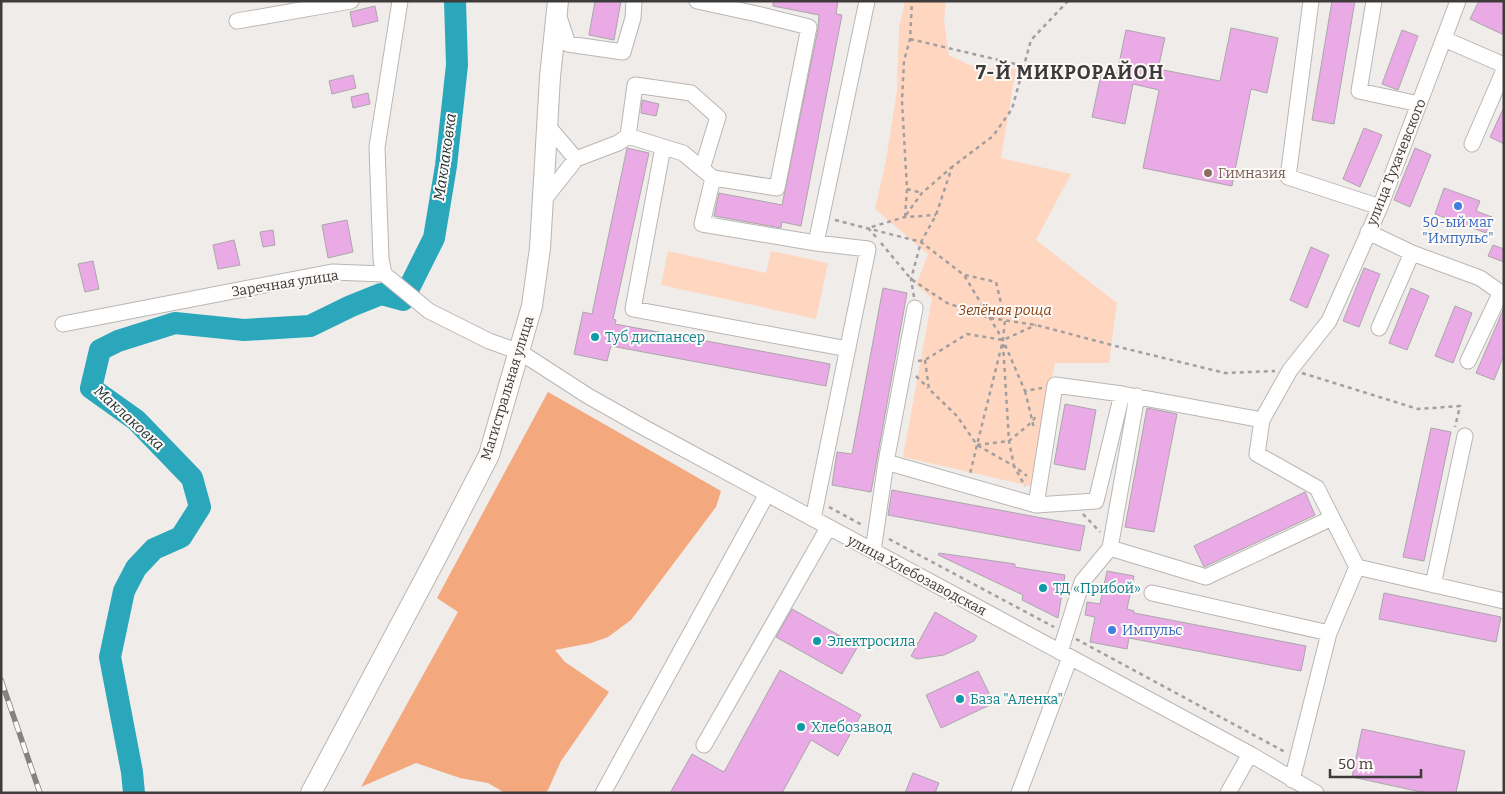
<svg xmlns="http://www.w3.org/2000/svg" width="1505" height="794" viewBox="0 0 1505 794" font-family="Bitter,serif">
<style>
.green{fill:#ffd7c0}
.forest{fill:#f4a87d}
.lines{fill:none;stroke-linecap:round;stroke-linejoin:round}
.river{stroke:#2aa7ba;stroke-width:22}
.building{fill:#e9aae6;stroke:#aaa7aa}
.minor-casing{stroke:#bab6b4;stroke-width:17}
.major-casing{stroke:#bab6b4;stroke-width:22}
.path{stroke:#a39f9e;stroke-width:2.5;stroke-dasharray:4 4;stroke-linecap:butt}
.minor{stroke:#fff;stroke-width:15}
.major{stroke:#fff;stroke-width:20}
.rail-casing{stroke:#858281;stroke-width:5.5}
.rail{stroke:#fefaf8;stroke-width:4;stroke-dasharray:11;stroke-linecap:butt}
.education-dot{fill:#8d6e63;stroke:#fefaf8;stroke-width:2}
.shop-dot{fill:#3f7fe0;stroke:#fefaf8;stroke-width:2}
.culture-dot{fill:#0f9aa8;stroke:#fefaf8;stroke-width:2}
.labels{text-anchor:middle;stroke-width:4;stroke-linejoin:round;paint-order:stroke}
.street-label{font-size:14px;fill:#3e3c3b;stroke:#fefaf8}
.education-label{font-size:14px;fill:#785e54;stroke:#fefaf8;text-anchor:start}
.shop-label{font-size:14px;fill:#366cbe;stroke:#fefaf8}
.park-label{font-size:14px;font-style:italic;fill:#833f0e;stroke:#fefaf8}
.culture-label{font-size:14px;fill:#0d838f;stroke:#fefaf8;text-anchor:start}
.water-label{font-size:15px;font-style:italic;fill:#1b2f33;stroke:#fefaf8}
.district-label{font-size:19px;font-weight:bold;letter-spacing:1px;fill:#3e3c3b;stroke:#fefaf8}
</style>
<rect width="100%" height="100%" fill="#f0ecea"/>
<path class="green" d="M905,1H946L944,20L949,55L976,68L1016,69L1001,158L1071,174L1036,240L1117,303L1109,363H1055L1030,486L903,457L932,298L916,285L928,254L875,209L886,160L897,90L899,28Z
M668,251L766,273L771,251L828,263L816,319L661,285Z"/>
<path class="forest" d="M548,392L721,491L716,507L631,620L608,637L591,643L555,650L565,662L609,692L561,761L548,790L545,793H505L488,783L460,778L416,763L361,787L458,612L437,598Z"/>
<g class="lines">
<path class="river" d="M134,793L132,772L110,657L124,591L136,568L154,549L181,537L200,507L192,478L136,420L91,388L100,350L118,341L175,323L244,330L310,326L351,306L381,294L403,300L434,238L446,166L457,65L455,1"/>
</g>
<path class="building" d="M595,1H621L614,40L589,35Z
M773,1H838L836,14L842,15L801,226L782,222L781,228L714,216L719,193L782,205L818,29L819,15L773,6Z
M1332,1H1355L1334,124L1312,120Z
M1479,1H1504V35L1470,19Z
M375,6L378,21L353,27L350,12Z
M1231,28L1278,38L1267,93L1251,89L1232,186L1143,168L1159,90L1133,84L1125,124L1092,117L1102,70L1117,73L1126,30L1165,38L1158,69L1220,81Z
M1402,30L1418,36L1398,90L1382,84Z
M353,75L356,88L332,94L329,81Z
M368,93L370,104L353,108L351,97Z
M642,100L659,104L656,116L641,113Z
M1504,107V144L1490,137Z
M1364,128L1382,135L1360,187L1343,179Z
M627,148L649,153L613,319L616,320L615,324L830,364L826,386L611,346L607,361L574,354L583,312L592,314Z
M1415,148L1431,155L1410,207L1394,200Z
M1444,188L1480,201L1476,211L1492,217L1486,233L1435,214Z
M347,220L353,252L328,258L322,225Z
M273,230L275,245L263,247L260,232Z
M234,240L240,265L218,269L213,245Z
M1493,245L1504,249V262L1488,256Z
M1311,247L1329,255L1307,308L1290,300Z
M93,261L99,289L85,292L78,264Z
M1364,268L1380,274L1359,327L1343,321Z
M883,288L907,293L871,492L832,485L837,452L852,454Z
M1411,288L1429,296L1407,350L1389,343Z
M1455,306L1472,313L1453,363L1435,356Z
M1504,308V355L1494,380L1476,373Z
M1065,404L1096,410L1085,470L1054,464Z
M1147,408L1177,414L1154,532L1125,527Z
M1431,428L1451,432L1424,561L1403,557Z
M892,490L1085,526L1080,551L888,515Z
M1305,492L1315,515L1204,567L1194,546Z
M939,553L1015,564V567L1065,575L1058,618L1022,600L1023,595L938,555Z
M1107,571L1134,576L1127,609L1134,611V613L1306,646L1301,671L1129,638L1127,649L1090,642L1095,617L1085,615L1087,602L1100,604Z
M1384,593L1501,617L1496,642L1379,619Z
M792,609L858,646L842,674L776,637Z
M935,612L977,636L974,641L944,655L917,659L911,656Z
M780,670L861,715L838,756L811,740L782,793H670L692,754L724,772Z
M978,671L994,703L941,728L926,695Z
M1362,729L1465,751L1456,793H1426L1352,777Z
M913,773L939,783L935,793H905Z"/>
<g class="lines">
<g class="minor-casing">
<path id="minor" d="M1311,1L1288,177L1380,207
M1374,1L1359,91L1419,104
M558,14L568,44L623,52L633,18L634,1
M237,21L351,1
M1444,39L1504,65
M547,125L576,159L618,143L628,136L635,85L691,93L718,117L702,169
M628,136L683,153L713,178L777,188L809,27L757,14L697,1
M1472,144L1504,70
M663,147L633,309L848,349
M713,178L702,224L816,243L868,249L813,519
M542,202L576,159
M1368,232L1412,253L1480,278L1504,295
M816,243L867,1
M384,274L429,311L489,341L520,352L588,396L643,427L1250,754L1316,793
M384,274L381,259L377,147L400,1
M63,324L332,272L384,274
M1379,328L1412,253
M1468,361L1501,292
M886,462L1036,505L1096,501L1122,394L1262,420
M1036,505L1055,385L1122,394
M1110,548L1206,577L1332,518
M873,551L886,462L915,308
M1357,567L1504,601
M1433,585L1465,436
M1152,593L1329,633
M1060,652L1082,582L1110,548L1137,396
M704,745L828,528
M1292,780L1329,633L1357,567L1317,488L1257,454L1262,420L1290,370L1329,321L1380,207L1458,1
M603,793L767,494
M1019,793L1070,657
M1228,793L1250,754"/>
</g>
<g class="major-casing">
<path id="major" d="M311,793L437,556L489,455L532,306L540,248L550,77L558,1"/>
</g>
<path class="path" d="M910,39L1024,66
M907,189L922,193
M906,215L922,193L952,167
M905,217L907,189L902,101L904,61L910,39L912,1
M835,220L921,242L964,275L1003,340L1025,391L1042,388
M876,237L868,228L905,217L936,215
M881,243L911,279L947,303L990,318L1036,325L1127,349L1225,373L1275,371
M965,275L996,282L1005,320L1003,340L977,445L1014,466L1025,486
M914,297L911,279L921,242L936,215L952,167L993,136L1012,109L1031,40L1068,1
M1003,344L1009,441L1014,466L1027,476
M925,360L929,389L957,416L977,445L970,474
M918,361L925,360L967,334L1003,340L1036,325
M1302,373L1418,409L1460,406L1455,427
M916,376L928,388
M1025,391L1034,428
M977,445L1009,441L1032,422L1036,416
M829,507L864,526
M1083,514L1100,532
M889,539L1054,627
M1076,639L1287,753"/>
<use href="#minor" class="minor"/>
<use href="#major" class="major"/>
<g class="rail-casing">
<path id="rail" d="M1,680L40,793"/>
</g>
<use href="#rail" class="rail"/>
</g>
<circle class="education-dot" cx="1208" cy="173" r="5"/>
<g class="shop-dot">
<circle cx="1458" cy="206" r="5"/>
<circle cx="1112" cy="630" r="5"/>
</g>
<g class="culture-dot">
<circle cx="595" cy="337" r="5"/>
<circle cx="1043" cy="588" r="5"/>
<circle cx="817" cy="641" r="5"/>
<circle cx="960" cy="699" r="5"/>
<circle cx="801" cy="727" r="5"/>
</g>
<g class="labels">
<g class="street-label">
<text transform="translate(1396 162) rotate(-68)" y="5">улица Тухачевского</text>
<text transform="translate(285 283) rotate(-9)" y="5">Заречная улица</text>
<text transform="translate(507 388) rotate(-73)" y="5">Магистральная улица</text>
<text transform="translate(917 575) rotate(28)" y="5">улица Хлебозаводская</text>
</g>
<g class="education-label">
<text x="1218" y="178">Гимназия</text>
</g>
<g class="shop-label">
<text x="1458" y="227">50-ый маг<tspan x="1458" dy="16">"Импульс"</tspan></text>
<text x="1122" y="635" text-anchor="start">Импульс</text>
</g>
<g class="park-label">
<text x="1005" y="315">Зелёная роща</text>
</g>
<g class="culture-label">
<text x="605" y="342">Туб диспансер</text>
<text x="1053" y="593">ТД «Прибой»</text>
<text x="827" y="646">Электросила</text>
<text x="970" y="704">База "Аленка"</text>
<text x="811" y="732">Хлебозавод</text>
</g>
<g class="water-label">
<text transform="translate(445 157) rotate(-82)" y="5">Маклаковка</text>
<text transform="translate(129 418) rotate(42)" y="5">Маклаковка</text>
</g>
<g class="district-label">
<text x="1070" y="79">7-Й МИКРОРАЙОН</text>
</g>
</g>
<rect width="1505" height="794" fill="none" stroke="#3e3c3b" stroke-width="5"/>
<path d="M1330 769v8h91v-8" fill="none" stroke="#3e3c3b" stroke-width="2.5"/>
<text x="1338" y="769" font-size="15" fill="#3e3c3b" stroke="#fefaf8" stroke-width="4" paint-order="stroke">50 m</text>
</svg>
